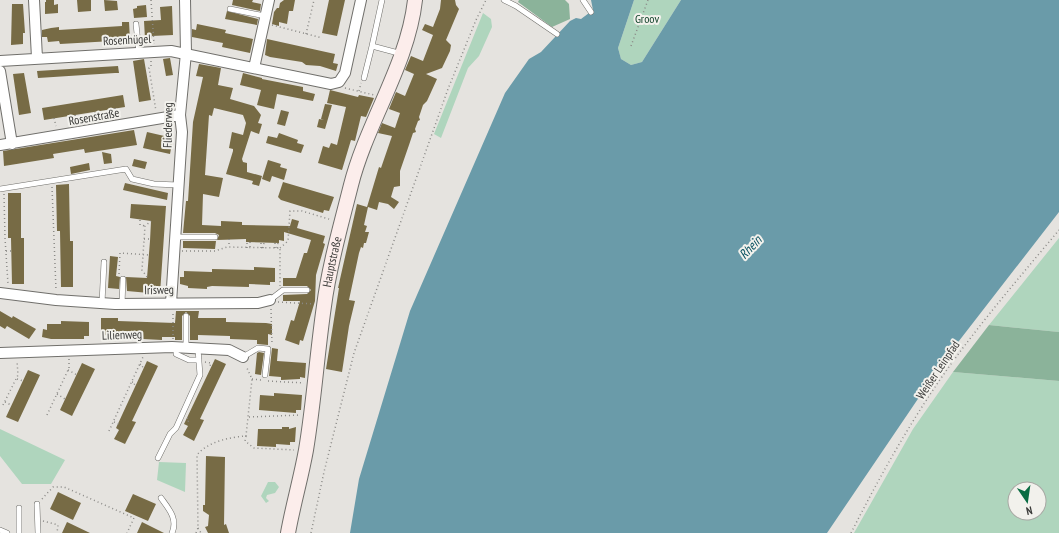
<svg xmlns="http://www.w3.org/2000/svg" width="1059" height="533" viewBox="0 0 1059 533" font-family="'PT Sans Narrow',sans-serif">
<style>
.green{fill:#afd5bd;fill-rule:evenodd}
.forest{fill:#8bb39a}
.water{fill:#6a9ba9}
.building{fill:#776b45}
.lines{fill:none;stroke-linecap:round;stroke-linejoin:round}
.service-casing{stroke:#706f6b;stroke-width:6}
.minor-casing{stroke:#706f6b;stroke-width:12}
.secondary-casing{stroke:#706f6b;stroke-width:16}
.path{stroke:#8b8a87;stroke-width:1.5;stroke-dasharray:1 3;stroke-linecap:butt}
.service{stroke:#fff;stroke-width:5}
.minor{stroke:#fff;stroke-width:10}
.secondary{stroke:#fcedeb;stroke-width:14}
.labels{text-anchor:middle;stroke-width:4;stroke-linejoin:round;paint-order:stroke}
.park-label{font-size:12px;fill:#0a3d24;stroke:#f2f1ec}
.street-label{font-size:12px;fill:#3a3a38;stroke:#f2f1ec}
.water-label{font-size:13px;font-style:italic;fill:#044e5e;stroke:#f2f1ec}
</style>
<rect width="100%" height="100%" fill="#e5e3df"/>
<path class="green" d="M634,0H681L642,62L631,65L621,59L618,48Z
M483,13L491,19L492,27L479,56L468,68L441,138L434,134Z
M1059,238V332L989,325Z
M953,372L1059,381V533H854L913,429ZM1015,489H1039V513H1015Z
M0,429L65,460L51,484H22L0,456Z
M159,462L186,463L185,492L157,480Z
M268,482H275L279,487L275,493L267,495L266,498L269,501L266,503L261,496Z"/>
<path class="forest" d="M519,0H565L569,4L570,19L552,27L518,2Z
M989,325L1059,332V381L953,372Z"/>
<path class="water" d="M591,0H634L618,48L621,59L631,65L642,62L681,0H1059V212L945,359L827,533H350L359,479L410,311L505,93L529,59L541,52L570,21L576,18L581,19L593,10Z"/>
<path class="building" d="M46,0H54V5L58,4V13L45,14V2H46Z
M77,0H91V11L78,12Z
M104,0L117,1L118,10L105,11Z
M233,0H253L252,2L261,4L260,11L232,5Z
M284,0H295L293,11H289L287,24L279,22V26L272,24L274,12L277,8H279L280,3Z
M329,0H345L337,36L322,33Z
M441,0H455L456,5L459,9L446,40L451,45L450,51L442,68L426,74L437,79L427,101L423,105L419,117L420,120L418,121L415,129L416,132L413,133L409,145L400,171V186L394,187L391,197L399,202L394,209L388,204L379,202L377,210L368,207L364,225L367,226L365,232H369L366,243H364L363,248L361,247L359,253L349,300L355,301L349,326L342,372L326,369L339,288H338L357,204L367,207L379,167L381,168L392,136L378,133L382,123L395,128L400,113L389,109L396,92L405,96L414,74L405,70L411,56L423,61L433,35L422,30L425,24L433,27L440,9Z
M12,4H23L25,33H23V44L11,45Z
M146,5L147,17L134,18L133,9L137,8V6Z
M172,6L173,35L152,36V39H145L144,21L161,20L160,7Z
M227,11L258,19L257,25L225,19Z
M122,22H129L130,40L60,44L59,41L48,42L47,37H42V30L51,28L59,27V30L122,26Z
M197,24L226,30L225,33L253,39L250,53L222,47L223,43L192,37V29L196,30Z
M267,39L335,54L333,63L338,64L336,71L320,66L306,65L302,62L270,57L265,55Z
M170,58L173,75L166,76L163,59Z
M144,59L151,100L139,102L133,61Z
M199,64L221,68L218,85L233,88L230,99L254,106L261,115L258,123L262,124L259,134L251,131L242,159L243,162L247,163V172L262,176L259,186L252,184L253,181L226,174L233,151V149L229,148L232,132L243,135L246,123L243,115L214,108L212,116L209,115L205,175L223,178L219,197L203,194L202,225L221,226V221L242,222V225L290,226L292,219L299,221L297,228L325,236L323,243L325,244L316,275L315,301L303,341L300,340L299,345L285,340L291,320L294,321L300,301H283V295L307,294L311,290L307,286H283V278H296L304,253H307L311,240L284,232V241L279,240V243L246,242V239L217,240L219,235L215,233H183L186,201H188L193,122L203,77L196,76Z
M118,66L119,73H115L38,78L37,71Z
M24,73L31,113L19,115L13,74Z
M243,73L262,78V79L303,87V91L315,94L313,101L277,94L274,109L257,105L261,90L240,85Z
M330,90L358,97L359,95L374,98L366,117L361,116L355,141L351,140L342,170L318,163L323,146L329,148L331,143L337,145L346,107L327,103Z
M123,95L125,107L44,120L42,108Z
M325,104L332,105L325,129L317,127L319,119L324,120L321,119Z
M281,110L289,112L285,126L277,124Z
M134,130L137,145L85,153L84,149L53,154L54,158L4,166L3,151Z
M147,132L173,138L170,154L143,148Z
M279,133L298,140L297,143L304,145L301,153L266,143L268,136L277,138Z
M102,152L111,154L112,163L104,164Z
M134,159L147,162L145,169L132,166Z
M268,160L281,164L280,167L287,169L284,180L272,176L270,182L262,179Z
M89,163L90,170L71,174L70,167Z
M283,182L334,197L329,211L324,210L323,213L281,200L278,197Z
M125,183L168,193L167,200L123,190Z
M69,184L70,241H73V287H61L60,231H57L56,185Z
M8,193H21V238H24V284H12L11,238H8Z
M131,204L166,206L160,294L127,291L126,277L147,278L150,241L151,221L130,218Z
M183,241H216L215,249L183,248Z
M110,256L118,257L116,276L120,277L119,289L108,288Z
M254,267L275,268V282H270V285L249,284V287L212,286L207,287V289L188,288V286L180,284V277H184V271L212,272V269L254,270Z
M0,311L12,318L13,316L36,329L29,339L7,326L5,329L0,326Z
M176,311H199L198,318H226V322L266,323L272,324V335L268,334V345L257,344V340L230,339V336L198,335V340H190V316L186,312L182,316V340H175V337H162V340L143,339V336L101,335V318H118V321L175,323Z
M61,321L89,322V336H84V339H51L42,337L43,329L47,330V324H61Z
M272,348L278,349L277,361L306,363L305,378L300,377V379L281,380V377L269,376Z
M259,352L264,353L261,375L255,374L257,353Z
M215,359L226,364L200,419L204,420L194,441L183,435L188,426L184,424Z
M147,361L158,366L132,421L136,422L125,444L114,439L119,430L116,428Z
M82,363L95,369L72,416L60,410Z
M28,370L40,375L18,422L6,417Z
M274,393L302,395L301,410H296V413L259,410L260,395L274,396Z
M282,427H289V429L296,427L295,442H290V445L276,444V447L257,446L258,429H282Z
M206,456L225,457L224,525L226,524L229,533H208L205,527L208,526L209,515L203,511V505H205Z
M58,492L81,503L73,520L50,509Z
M133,494L156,504L148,521L125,511Z
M67,522L90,533H62Z
M142,522L164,533H137Z"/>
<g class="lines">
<g class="service-casing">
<path id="service" d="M504,0L516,6L557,34
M583,0L591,12
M230,9L265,16
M136,24L139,52
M372,46L382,0
M364,78L372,46L402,54
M0,189L126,169L132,179L154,184L178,185
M175,237H215
M270,300L283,290H307
M102,303L104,262
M122,304L123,279
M177,347L176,354L189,360H199
M186,348V316
M243,357L258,348L268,349L265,375
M158,458L170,434L176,428L200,375L198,349
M161,498C169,509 178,519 172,533
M37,504L38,533
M19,508V533
M0,530L7,533"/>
</g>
<g class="minor-casing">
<path id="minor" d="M34,0L37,58
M0,61L171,51L331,84L339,82L345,73L361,0
M254,68L269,0
M0,71L12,144
M0,145L180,115
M0,293L56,300L115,304L258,303L270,300
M171,303L182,132L180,115L186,53L185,0
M0,353L172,347L229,350L243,357"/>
</g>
<g class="secondary-casing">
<g id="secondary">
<path id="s1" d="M288,533C293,505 301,478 306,450C314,402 317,354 324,306C329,266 341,225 351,185C367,122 408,64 415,0"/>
</g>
</g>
<path class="path" d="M151,0L154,44
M272,25L322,38
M306,34L314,0
M631,46L648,0
M151,61V67L149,68L156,111
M345,88L374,95
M359,91L361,83
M115,108L116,116
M95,112L96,120
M75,115L76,123
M54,118L56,126
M52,187L56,290
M4,194L5,238L8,284
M140,220V225L145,226
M144,239H150
M229,239V247
M250,242V248
M247,248V242
M261,248V243
M263,248L264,243
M275,248V243
M277,248L278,243
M280,248L288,241L290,211H302L332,220
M6,251H11
M182,251H215L227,247L280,248V286
M119,274L120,253L149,255
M147,277L142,270L145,226L151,221
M278,302L314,304
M271,309L272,344
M173,339V312
M205,362L211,363L210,366
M140,364L143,366L142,368
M68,370L77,375
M17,379L23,381
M252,379L261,380
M268,381L304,383
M132,382L135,383L133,387
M57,394L65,399
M5,402L11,405
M3,405L18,375L17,361
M47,415L69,368V359
M249,417L301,415
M187,418L189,419L188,422
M114,422L119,424L118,426
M109,431L143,357
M246,436L245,441L254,448L294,450
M42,499L53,487H64L134,518L127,533
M43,521L58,525L57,533
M198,528L201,533
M196,533L198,528L197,455C207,442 230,437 246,436L252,379L246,366
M311,533L324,472L354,353L448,89L476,20L486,0
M851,533C885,466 923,399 969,340C998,302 1029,266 1059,230"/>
<use href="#service" class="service"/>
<use href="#minor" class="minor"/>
<use href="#secondary" class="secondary"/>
</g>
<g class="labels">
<g class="park-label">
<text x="647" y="23">Groov</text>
</g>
<g class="street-label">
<text transform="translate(127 40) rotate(-3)" y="4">Rosenhügel</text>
<text transform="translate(94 117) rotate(-10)" y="4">Rosenstraße</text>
<text transform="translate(168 125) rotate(-89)" y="4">Fliederweg</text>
<text dy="4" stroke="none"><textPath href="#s1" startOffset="275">Hauptstraße</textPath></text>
<text transform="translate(159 290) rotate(-1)" y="4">Irisweg</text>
<text transform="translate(122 335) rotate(-2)" y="4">Lilienweg</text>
<text transform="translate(938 370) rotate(-56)" y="4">Weißer Leinpfad</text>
</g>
<g class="water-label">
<text transform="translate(750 247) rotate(-47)" y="5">Rhein</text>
</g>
</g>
<g transform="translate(1027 501) rotate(167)"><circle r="19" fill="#f2f1ec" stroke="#a8a8a4"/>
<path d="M0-3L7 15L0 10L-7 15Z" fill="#096c42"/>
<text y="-6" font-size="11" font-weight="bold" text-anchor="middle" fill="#3a3a38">N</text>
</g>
</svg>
